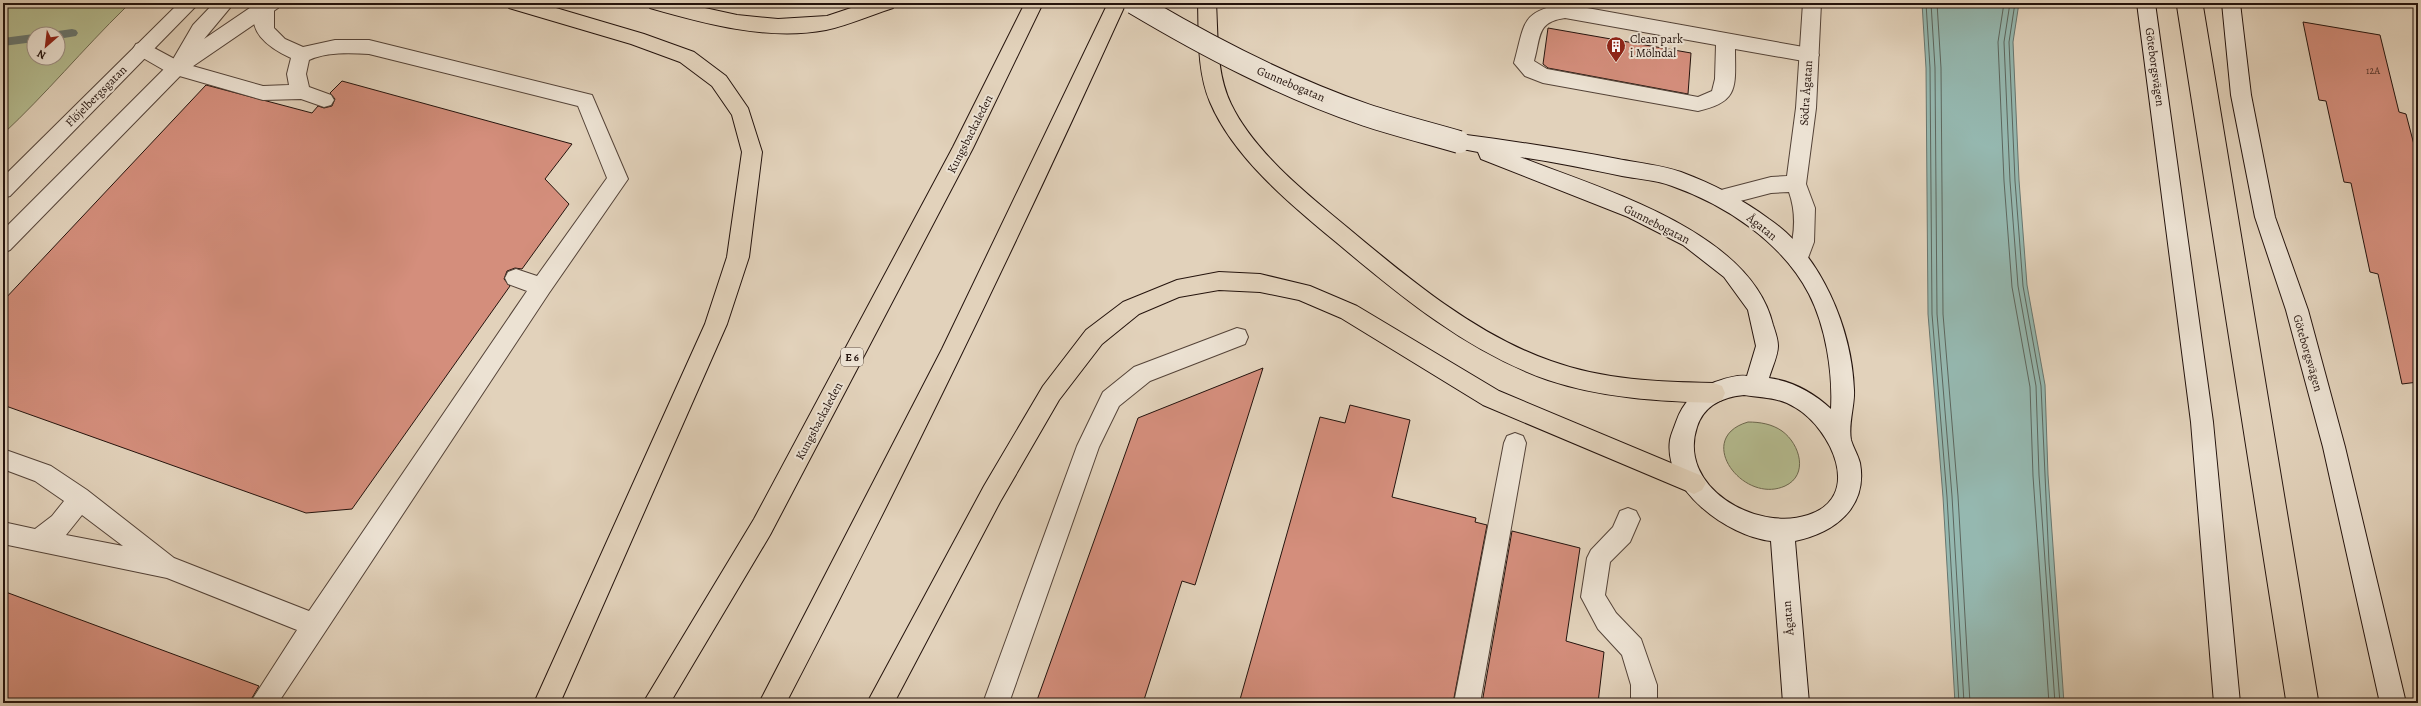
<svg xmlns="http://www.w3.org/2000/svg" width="2421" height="706" viewBox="0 0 2421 706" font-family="Alegreya,serif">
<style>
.green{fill:#b4bb8f;stroke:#6c674e;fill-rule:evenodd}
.water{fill:#95b8b0;stroke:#68766f}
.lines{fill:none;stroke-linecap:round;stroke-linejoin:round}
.shore{stroke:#5c665e;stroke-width:1}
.stream{fill:#68766f;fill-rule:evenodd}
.building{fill:#d48e7c;stroke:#24130d}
.service-casing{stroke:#544338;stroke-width:2}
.minor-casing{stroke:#544338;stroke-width:2}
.secondary-casing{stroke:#24130d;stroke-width:2}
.motorway-casing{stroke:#24130d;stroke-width:2}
.service{fill:#ece2d3;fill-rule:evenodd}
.minor{fill:#ece2d3;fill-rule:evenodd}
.secondary{fill:#ece2d3;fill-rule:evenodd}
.motorway{fill:#e2d2bb;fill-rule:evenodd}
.tram{stroke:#24130d;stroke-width:1}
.secondary-bridge-casing{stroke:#24130d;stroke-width:24;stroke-linecap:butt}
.secondary-bridge{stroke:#ece2d3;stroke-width:22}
.labels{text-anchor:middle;stroke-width:4;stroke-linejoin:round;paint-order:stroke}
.number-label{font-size:10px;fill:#503229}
.shield{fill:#ece2d3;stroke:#605148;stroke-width:1}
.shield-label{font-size:11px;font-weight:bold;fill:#24130d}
.poi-label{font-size:12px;fill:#24130d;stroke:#ece2d3;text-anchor:start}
.street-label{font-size:12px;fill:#24130d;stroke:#ece2d3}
</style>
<rect width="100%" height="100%" fill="#e2d2bb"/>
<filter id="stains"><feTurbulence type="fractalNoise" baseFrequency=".005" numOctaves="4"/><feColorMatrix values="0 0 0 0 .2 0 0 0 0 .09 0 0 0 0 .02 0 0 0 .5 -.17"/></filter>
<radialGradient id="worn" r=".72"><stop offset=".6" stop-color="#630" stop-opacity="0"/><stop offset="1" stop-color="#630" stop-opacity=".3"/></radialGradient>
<path class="green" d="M3,3H125V8C83,49 46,94 3,134ZM34,34H58V58H34Z
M1748,422C1760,422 1772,424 1782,431C1800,444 1809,475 1785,486C1743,505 1693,438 1748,422Z"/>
<path class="water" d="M1922,3H2019L2013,42L2019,180L2027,285L2045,385L2048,475L2064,703H1955L1943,497L1928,314L1926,68Z"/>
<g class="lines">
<path class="shore" d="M1926,3L1930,68L1932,314L1947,497L1959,703
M1931,3L1935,68L1937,314L1952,496L1964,703
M1937,3L1941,68L1943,314L1958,496L1970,703
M2004,3L1998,42L2004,181L2012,287L2030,387L2033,476L2049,703
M2010,3L2004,42L2010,181L2018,286L2036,386L2039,475L2055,703
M2015,3L2009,42L2015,181L2023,286L2041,386L2049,563L2060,703"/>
<path class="stream" d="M72,29L76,30L78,33L76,36L58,39V34H53L58,31Z
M34,34V42L3,46V38Z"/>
</g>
<path class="building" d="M2303,22L2380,35L2399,112L2406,114L2418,160V382L2402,384L2378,274L2370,272L2351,183L2344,182L2326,101L2319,100Z
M1548,28L1691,53L1688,94L1548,68L1543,64Z
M342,81L572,144L545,179L569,204L522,269L515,268L507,271L504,279L510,286L352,509L306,513L3,405V301L206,85L312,113L318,106L324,108L332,106L335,99L330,93Z
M1263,368L1195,585L1182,581L1143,703H1036L1138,418Z
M1350,405L1410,420L1392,497L1476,518L1475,522L1487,525L1453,703H1239L1320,417L1345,423Z
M1512,531L1580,548L1566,641L1604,652L1598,703H1482Z
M3,591L259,686L249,703H3Z"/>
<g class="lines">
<g class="service-casing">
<path id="service" d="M258,3H274V28L285,39L303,47L335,40H369L592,95L628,179L549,293L278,703H250L297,630L167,578L3,544V522L35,529L52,516L64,501L35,481L3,469V449L51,466L87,490L174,558L309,611L527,291L508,284L505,278L508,272L516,269L537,276L607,178L578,106L369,54C350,53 327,52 309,60L306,74L309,87L331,95L334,100L331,105L324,107L301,99L263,100L169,73L136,54L133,49L136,44L143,42L182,63L263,86L289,85L287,74L291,58C269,48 243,30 258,3ZM82,515L123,546L66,535Z
M1565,4L1809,48L1816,50L1819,55L1816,60L1809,62L1735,49C1735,86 1740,102 1698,111L1543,83L1525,76L1514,63C1525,24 1520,11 1565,4ZM1565,18L1716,45L1715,79L1712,91L1698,97L1547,69L1534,61C1541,37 1536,22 1565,18Z
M1237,328L1245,330L1248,337L1245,344L1150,381L1119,406L1099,447L1009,703H983L1077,446L1103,392L1134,367Z
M1515,433L1523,436L1526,443L1480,703H1454L1504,443L1507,436Z
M1628,508L1636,511L1640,519L1630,542L1610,562L1605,595L1616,613L1641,639L1657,685V703H1631V685L1622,655L1598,629L1581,597L1587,558L1591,550L1613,527L1620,511Z"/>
</g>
<g class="minor-casing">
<path id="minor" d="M179,3H199L10,196L3,198V177Z
M214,3H234L204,39L257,3H280L278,8L183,73L10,250L3,253V230L172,61L193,25Z
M1803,3H1821L1816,108L1806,184L1815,208L1814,242L1805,266L1798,269L1791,266L1787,260C1795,237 1797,215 1789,192L1771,193L1721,206L1714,204L1711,198L1714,192L1721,190L1771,177L1787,176L1796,108Z"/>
</g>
<g class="secondary-casing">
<path id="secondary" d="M2137,3H2155L2213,422L2240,703H2214L2191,422Z
M2222,3H2240L2251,95L2275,217L2308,310L2345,447L2406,703H2380L2323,447L2286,310L2255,217L2231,95Z
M1459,134C1513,141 1565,149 1618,159C1639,163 1661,165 1681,172C1713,184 1742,199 1769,219C1821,254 1852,329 1854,390C1855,405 1848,424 1851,440C1853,447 1858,455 1860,463C1868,508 1834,533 1795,541L1809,703H1783L1771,541C1727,536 1663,489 1670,440C1671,434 1674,428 1676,422C1683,402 1695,390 1715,382C1724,379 1737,374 1747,376L1756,346L1748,310L1724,277L1683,245L1628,217L1481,159L1478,152L1452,147L1449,142L1452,137ZM1520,157C1554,162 1588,169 1622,176C1638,179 1656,180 1672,186C1726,205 1782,242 1809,294C1826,327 1833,373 1831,409C1814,393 1792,381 1769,378C1772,368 1778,355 1778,346C1778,339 1775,331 1773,325C1751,231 1601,189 1520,157ZM1744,395C1763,398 1779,397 1796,408C1831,429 1864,497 1808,515C1756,532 1677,487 1697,427C1704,405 1723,397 1744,395Z"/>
</g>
<g class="motorway-casing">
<path id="motorway" d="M507,3H539L644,34L694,52L726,76L748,108L762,152L749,257L727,324L560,703H534L705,324L727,257L742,152L732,115L712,86L680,62L631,44L509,8Z
M648,3H682L737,15L778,19L827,16L866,3H895L893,8C871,15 849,25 826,30C768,41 706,24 650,8Z
M1025,3H1043L973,148L770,535L670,703H643L754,519L953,147Z
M1108,3H1126C1019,239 906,473 786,703H759L942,349Z
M1198,3H1216C1218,36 1216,73 1231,104C1254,152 1308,195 1348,228C1409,279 1476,335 1551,361C1603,380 1659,382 1714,383L1722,386L1725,393L1722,400L1714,403C1658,401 1602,398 1548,380C1468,352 1400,296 1336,242C1291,205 1233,157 1210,102C1197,71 1199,36 1198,3Z
M1219,272L1260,274L1310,286L1357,306L1499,391L1702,476L1706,483L1702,490L1694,494L1483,405L1341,318L1299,300L1260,292L1219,290L1179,297L1139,314L1102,344L1059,400L1000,502L894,703H867L984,486L1043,386L1086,330L1123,302L1177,280Z"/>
</g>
<use href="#service" class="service"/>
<use href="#minor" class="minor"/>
<use href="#secondary" class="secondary"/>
<use href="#motorway" class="motorway"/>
<path class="tram" d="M2176,3L2286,703
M2203,3L2319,703"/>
<g class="secondary-bridge-casing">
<path id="secondary-bridge" d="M1134,3C1208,47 1284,87 1366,115C1396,125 1428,133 1459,142"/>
</g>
<use href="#secondary-bridge" class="secondary-bridge"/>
</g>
<defs>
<g id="building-pin" transform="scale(1)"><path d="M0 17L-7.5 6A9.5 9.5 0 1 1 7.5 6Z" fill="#8f2418" stroke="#ece2d3"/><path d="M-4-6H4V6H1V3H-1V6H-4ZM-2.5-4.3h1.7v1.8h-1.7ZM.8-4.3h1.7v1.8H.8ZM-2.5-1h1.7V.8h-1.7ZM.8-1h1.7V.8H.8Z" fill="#fff"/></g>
</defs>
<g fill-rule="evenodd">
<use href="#building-pin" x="1616" y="46"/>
</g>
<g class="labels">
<g class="number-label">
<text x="2373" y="74">12A</text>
</g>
<rect class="shield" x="841" y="348" width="22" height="18" rx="3"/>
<g class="shield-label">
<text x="852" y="361">E 6</text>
</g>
<g class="poi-label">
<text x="1630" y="43">Clean park<tspan x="1630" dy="14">i Mölndal</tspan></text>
</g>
<g class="street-label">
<text transform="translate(2155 67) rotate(82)" y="4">Göteborgsvägen</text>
<text transform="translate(1291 84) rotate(23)" y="4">Gunnebogatan</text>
<text transform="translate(1806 93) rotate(-86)" y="4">Södra Ågatan</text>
<text transform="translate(96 96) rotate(-45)" y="4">Flöjelbergsgatan</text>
<text transform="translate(970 134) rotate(-63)" y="4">Kungsbackaleden</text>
<text transform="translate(1657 224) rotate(27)" y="4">Gunnebogatan</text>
<text transform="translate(1762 227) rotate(39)" y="4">Ågatan</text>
<text transform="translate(2308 353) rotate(74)" y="4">Göteborgsvägen</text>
<text transform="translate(819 421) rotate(-62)" y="4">Kungsbackaleden</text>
<text transform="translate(1788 618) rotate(-95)" y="4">Ågatan</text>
</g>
</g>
<rect width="2421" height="706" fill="none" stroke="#e2d2bb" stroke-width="16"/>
<rect x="4" y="4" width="2413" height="698" fill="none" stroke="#24130d" stroke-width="2"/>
<rect x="8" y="8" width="2405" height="690" fill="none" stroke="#24130d"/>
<g transform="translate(46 46) rotate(208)"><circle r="19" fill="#ece2d3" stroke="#9c8f84"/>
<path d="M0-3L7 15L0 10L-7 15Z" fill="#8f2418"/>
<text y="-6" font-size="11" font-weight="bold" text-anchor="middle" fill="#24130d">N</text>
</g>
<rect width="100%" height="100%" filter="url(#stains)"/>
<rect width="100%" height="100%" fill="url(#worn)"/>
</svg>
